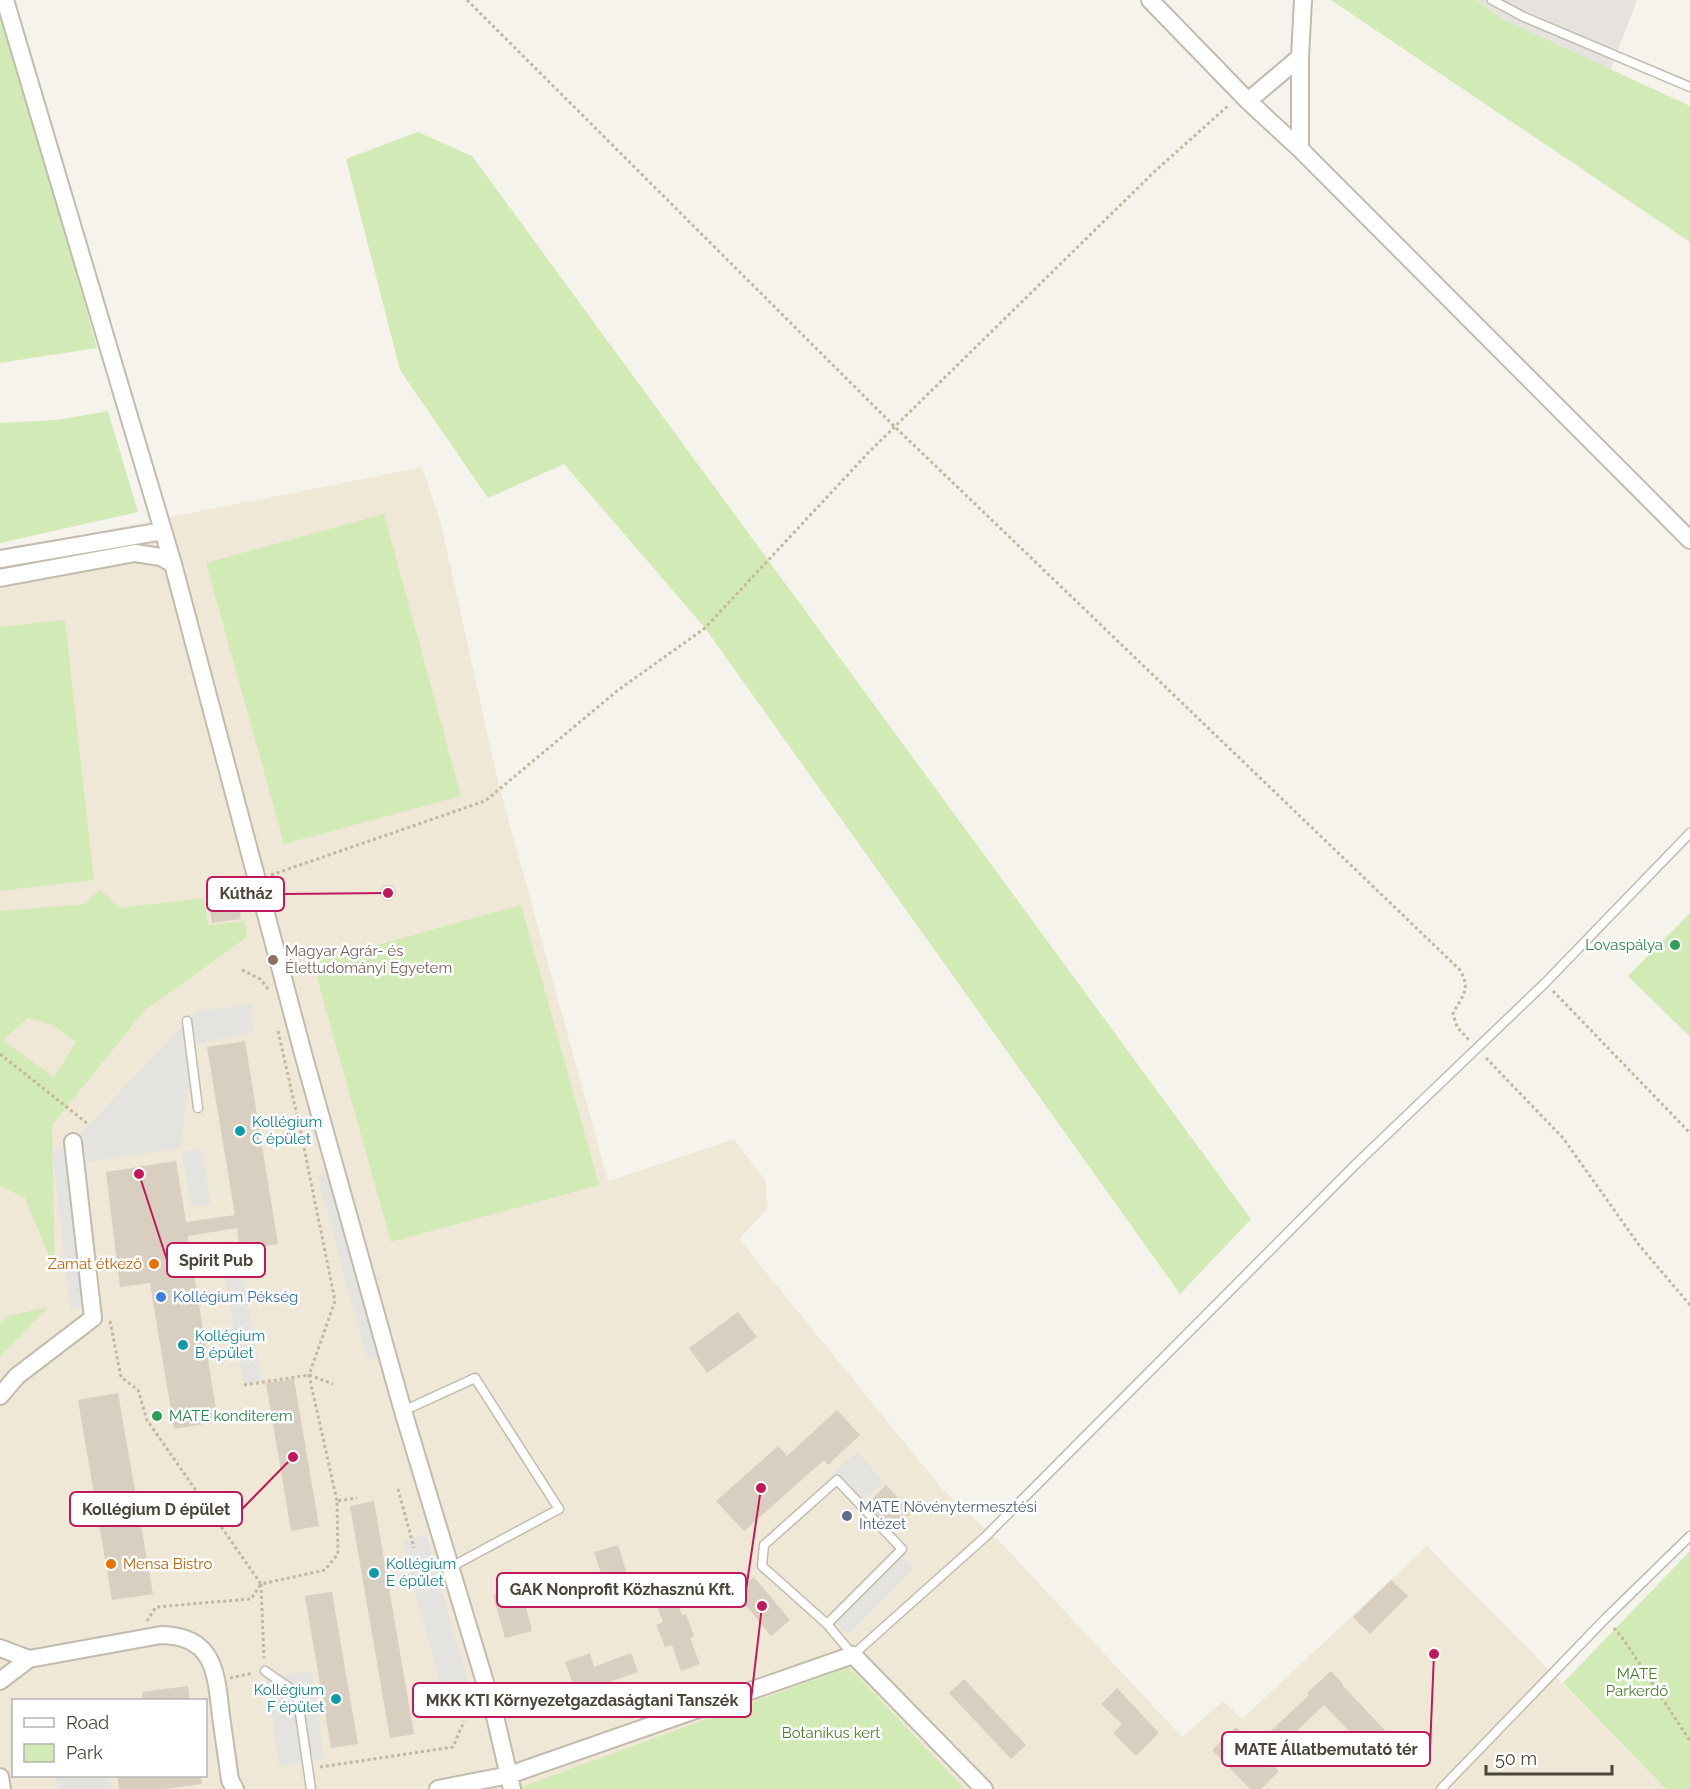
<svg xmlns="http://www.w3.org/2000/svg" width="1690" height="1789" viewBox="0 0 1690 1789" font-family="Raleway,sans-serif">
<style>
.industrial{fill:#e6e2dd}
.education{fill:#efe8d6;fill-rule:evenodd}
.green{fill:#d2eab5;fill-rule:evenodd}
.parking{fill:#e5e3e0}
.building{fill:#d8cfc1}
.lines{fill:none;stroke-linecap:round;stroke-linejoin:round}
.service-casing{stroke:#c2bbae;stroke-width:11}
.minor-casing{stroke:#c2bbae;stroke-width:20}
.path{stroke:#c4b79f;stroke-width:3;stroke-dasharray:3 3;stroke-linecap:butt}
.service{stroke:#fff;stroke-width:8}
.minor{stroke:#fff;stroke-width:16}
.leisure-dot{fill:#2e9e5b;stroke:#fff;stroke-width:2}
.education-dot{fill:#8d6e63;stroke:#fff;stroke-width:2}
.culture-dot{fill:#0f9aa8;stroke:#fff;stroke-width:2}
.food-dot{fill:#e8710a;stroke:#fff;stroke-width:2}
.shop-dot{fill:#3f7fe0;stroke:#fff;stroke-width:2}
.service-dot{fill:#5c6f8a;stroke:#fff;stroke-width:2}
.labels{text-anchor:middle;stroke-width:5;stroke-linejoin:round;paint-order:stroke}
.leisure-label{font-size:15px;fill:#27864d;stroke:#fff;text-anchor:end}
.education-label{font-size:15px;fill:#785e54;stroke:#fff;text-anchor:start}
.culture-label{font-size:15px;fill:#0d838f;stroke:#fff;text-anchor:start}
.food-label{font-size:15px;fill:#c56008;stroke:#fff;text-anchor:end}
.shop-label{font-size:15px;fill:#366cbe;stroke:#fff;text-anchor:start}
.service-label{font-size:15px;fill:#4e5e75;stroke:#fff;text-anchor:start}
.park-label{font-size:15px;fill:#4a7f2a;stroke:#fff}
.leader{fill:none;stroke:#c2185b;stroke-width:2}
.callout-dot{fill:#c2185b;stroke:#fff;stroke-width:2}
.callout{fill:#fff;stroke:#c2185b;stroke-width:2}
.callout-label{font-size:16px;text-anchor:middle;font-weight:bold;fill:#4b4439}
</style>
<rect width="100%" height="100%" fill="#f6f3ec"/>
<path class="industrial" d="M1476,0H1637L1610,71L1502,19Z"/>
<path class="education" d="M422,467L440,520L498,782L608,1181L734,1139L765,1180L768,1208L739,1239L943,1490L1004,1546L1182,1737L1223,1701L1242,1719L1427,1546L1666,1789H965L849,1667L522,1787V1789H0V551ZM14,1700H206V1776H14Z"/>
<path class="green" d="M0,0L97,348L0,363Z
M1331,0H1476L1502,19L1690,106V242Z
M418,132L472,156L1251,1219L1180,1294L705,628L564,464L488,498L400,370L346,159Z
M108,411L138,512L0,543V423L57,420Z
M384,514L461,796L284,844L206,563Z
M65,620L94,880L0,891V627Z
M100,889L119,908L204,898L208,925L245,921L247,937L144,1011L52,1125L55,1271L25,1198L0,1186V911L85,904ZM28,1018L53,1025L76,1042L54,1077L3,1040Z
M521,905L599,1185L391,1242L313,963Z
M1690,913V1037L1628,976Z
M48,1307L0,1357V1323L8,1316Z
M1690,1551V1789H1666L1563,1683Z
M849,1667L965,1789H522L521,1787Z"/>
<path class="parking" d="M251,1004L254,1032L195,1044L180,1148L87,1162L80,1134L196,1012Z
M74,1148L92,1306L70,1309L52,1151Z
M202,1149L211,1204L191,1207L182,1152Z
M336,1170L387,1355L367,1359L317,1175Z
M241,1265L262,1382L244,1385L223,1268Z
M857,1452L884,1481L856,1507L829,1477Z
M426,1534L473,1700L446,1707L402,1542Z
M898,1553L914,1568L848,1635L832,1619Z
M312,1671L324,1759L279,1766L266,1677Z
M56,1776H110L112,1789H58Z"/>
<path class="building" d="M380 893a8 8 0 1 1 16 0a8 8 0 1 1-16 0Z
M237,893L241,919L212,923L208,897Z
M245,1041L278,1244L240,1250L237,1228L188,1236L218,1422L174,1429L150,1283L120,1287L106,1172L176,1161L186,1222L235,1215L207,1047Z
M738,1312L757,1337L707,1373L689,1348Z
M294,1379L319,1526L291,1531L266,1383Z
M118,1393L153,1594L112,1600L78,1400Z
M837,1410L860,1435L828,1465L824,1460L744,1531L716,1501L778,1446L787,1456Z
M886,1485L912,1512L893,1530L868,1503Z
M374,1501L414,1734L390,1738L350,1506Z
M618,1545L627,1574L604,1582L594,1552Z
M754,1577L790,1620L771,1636L735,1592Z
M1391,1580L1408,1596L1370,1634L1353,1617Z
M521,1587L532,1631L505,1638L493,1595Z
M332,1592L358,1744L331,1748L305,1596Z
M674,1594L682,1615L686,1614L694,1636L690,1638L700,1664L681,1671L672,1645L665,1647L656,1625L663,1622L655,1601Z
M590,1653L594,1667L631,1653L638,1672L601,1685L605,1695L580,1704L565,1662Z
M1331,1671L1343,1684L1342,1685L1399,1745L1380,1763L1324,1705L1267,1759L1279,1771L1261,1789H1250L1212,1750L1236,1727L1255,1746L1309,1695L1307,1693Z
M964,1679L1026,1745L1011,1759L949,1693Z
M188,1686L190,1701H143L142,1692Z
M1117,1688L1159,1733L1136,1756L1113,1733L1122,1724L1101,1704Z
M117,1776H201L202,1784L164,1789H119Z"/>
<g class="lines">
<g class="service-casing">
<path id="service" d="M1492,0L1524,17L1690,87
M187,1021L198,1108
M403,1411L475,1378L559,1509L451,1567
M827,1624L902,1549L837,1480L764,1545L762,1566L827,1624L853,1655L985,1537L1356,1164L1545,983L1690,833
M265,1671L297,1693L311,1789
M1441,1789L1605,1619L1690,1536"/>
</g>
<g class="minor-casing">
<path id="minor" d="M5,0L173,564L304,1057L403,1411L494,1712L512,1789
M1150,0L1248,101L1300,149L1690,540
M1248,101L1300,57
M1300,149V57L1303,0
M0,559L163,531
M0,578L135,553L161,557L173,564
M0,1396L17,1376L93,1318L73,1142
M0,1648L29,1659L161,1635C215,1636 216,1673 221,1716C224,1737 227,1759 230,1780L235,1789
M0,1681L29,1659
M0,1777L2,1789
M438,1789L509,1775L853,1655L984,1789"/>
</g>
<path class="path" d="M467,0L895,427L1460,970C1472,991 1461,996 1453,1014L1457,1027L1469,1040
M271,875L485,801L617,691L705,628L869,452L1154,172L1229,105
M242,970L260,979L269,990
M1553,991L1690,1133
M278,1031L301,1133L335,1301L309,1375L337,1501
M0,1054L88,1124
M1486,1058L1563,1138L1639,1245L1690,1305
M110,1321L121,1377L138,1390L147,1420L261,1584L325,1570L338,1554L337,1501L357,1498
M244,1385L309,1375L333,1384
M398,1489L414,1548
M261,1584L264,1658
M147,1621L156,1607L251,1599L261,1584
M1614,1628L1624,1640L1690,1741
M230,1678L253,1673
M320,1767L453,1747L464,1721"/>
<use href="#service" class="service"/>
<use href="#minor" class="minor"/>
</g>
<g class="leisure-dot">
<circle cx="1675" cy="945" r="6"/>
<circle cx="157" cy="1416" r="6"/>
</g>
<circle class="education-dot" cx="273" cy="960" r="6"/>
<g class="culture-dot">
<circle cx="240" cy="1131" r="6"/>
<circle cx="183" cy="1345" r="6"/>
<circle cx="374" cy="1573" r="6"/>
<circle cx="336" cy="1699" r="6"/>
</g>
<g class="food-dot">
<circle cx="154" cy="1264" r="6"/>
<circle cx="111" cy="1564" r="6"/>
</g>
<circle class="shop-dot" cx="161" cy="1297" r="6"/>
<circle class="service-dot" cx="847" cy="1516" r="6"/>
<g class="labels">
<g class="leisure-label">
<text x="1663" y="950">Lovaspálya</text>
<text x="169" y="1421" text-anchor="start">MATE konditerem</text>
</g>
<g class="education-label">
<text x="285" y="956">Magyar Agrár- és<tspan x="285" dy="17">Élettudományi Egyetem</tspan></text>
</g>
<g class="culture-label">
<text x="252" y="1127">Kollégium<tspan x="252" dy="17">C épület</tspan></text>
<text x="195" y="1341">Kollégium<tspan x="195" dy="17">B épület</tspan></text>
<text x="386" y="1569">Kollégium<tspan x="386" dy="17">E épület</tspan></text>
<text x="324" y="1695" text-anchor="end">Kollégium<tspan x="324" dy="17">F épület</tspan></text>
</g>
<g class="food-label">
<text x="142" y="1269">Zamat étkező</text>
<text x="123" y="1569" text-anchor="start">Mensa Bistro</text>
</g>
<g class="shop-label">
<text x="173" y="1302">Kollégium Pékség</text>
</g>
<g class="service-label">
<text x="859" y="1512">MATE Növénytermesztési<tspan x="859" dy="17">Intézet</tspan></text>
</g>
<g class="park-label">
<text x="1637" y="1679">MATE<tspan x="1637" dy="17">Parkerdő</tspan></text>
<text x="831" y="1738">Botanikus kert</text>
</g>
</g>
<path class="leader" d="M388 893L284 894M139 1174L167 1260M293 1457L242 1509M761 1488L746 1590M762 1606L751 1700M1434 1654L1430 1749"/>
<g class="callout-dot">
<circle cx="388" cy="893" r="6"/>
<circle cx="139" cy="1174" r="6"/>
<circle cx="293" cy="1457" r="6"/>
<circle cx="761" cy="1488" r="6"/>
<circle cx="762" cy="1606" r="6"/>
<circle cx="1434" cy="1654" r="6"/>
</g>
<g class="callout">
<rect x="207" y="877" width="77" height="34" rx="6"/>
<rect x="167" y="1243" width="98" height="34" rx="6"/>
<rect x="70" y="1492" width="172" height="34" rx="6"/>
<rect x="497" y="1573" width="249" height="34" rx="6"/>
<rect x="413" y="1683" width="338" height="34" rx="6"/>
<rect x="1222" y="1732" width="208" height="34" rx="6"/>
</g>
<g class="callout-label">
<text x="246" y="899">Kútház</text>
<text x="216" y="1266">Spirit Pub</text>
<text x="156" y="1515">Kollégium D épület</text>
<text x="622" y="1595">GAK Nonprofit Közhasznú Kft.</text>
<text x="582" y="1706">MKK KTI Környezetgazdaságtani Tanszék</text>
<text x="1326" y="1755">MATE Állatbemutató tér</text>
</g>
<rect x="12" y="1699" width="195" height="78" fill="#ffffff" stroke="#b7b4b0" stroke-width="1.5"/>
<rect x="24" y="1718" width="30" height="9" fill="#ffffff" stroke="#b7b4b0" stroke-width="1.5"/>
<text x="66" y="1729" font-size="18" fill="#4b4439">Road</text>
<rect x="24" y="1744" width="30" height="18" fill="#d2eab5" stroke="#b7b4b0" stroke-width="1.5"/>
<text x="66" y="1759" font-size="18" fill="#4b4439">Park</text>
<path d="M1486 1765v9h126v-9" fill="none" stroke="#4b4439" stroke-width="3"/>
<text x="1495" y="1765" font-size="18" fill="#4b4439" stroke="#ffffff" stroke-width="4.5" paint-order="stroke">50 m</text>
</svg>
